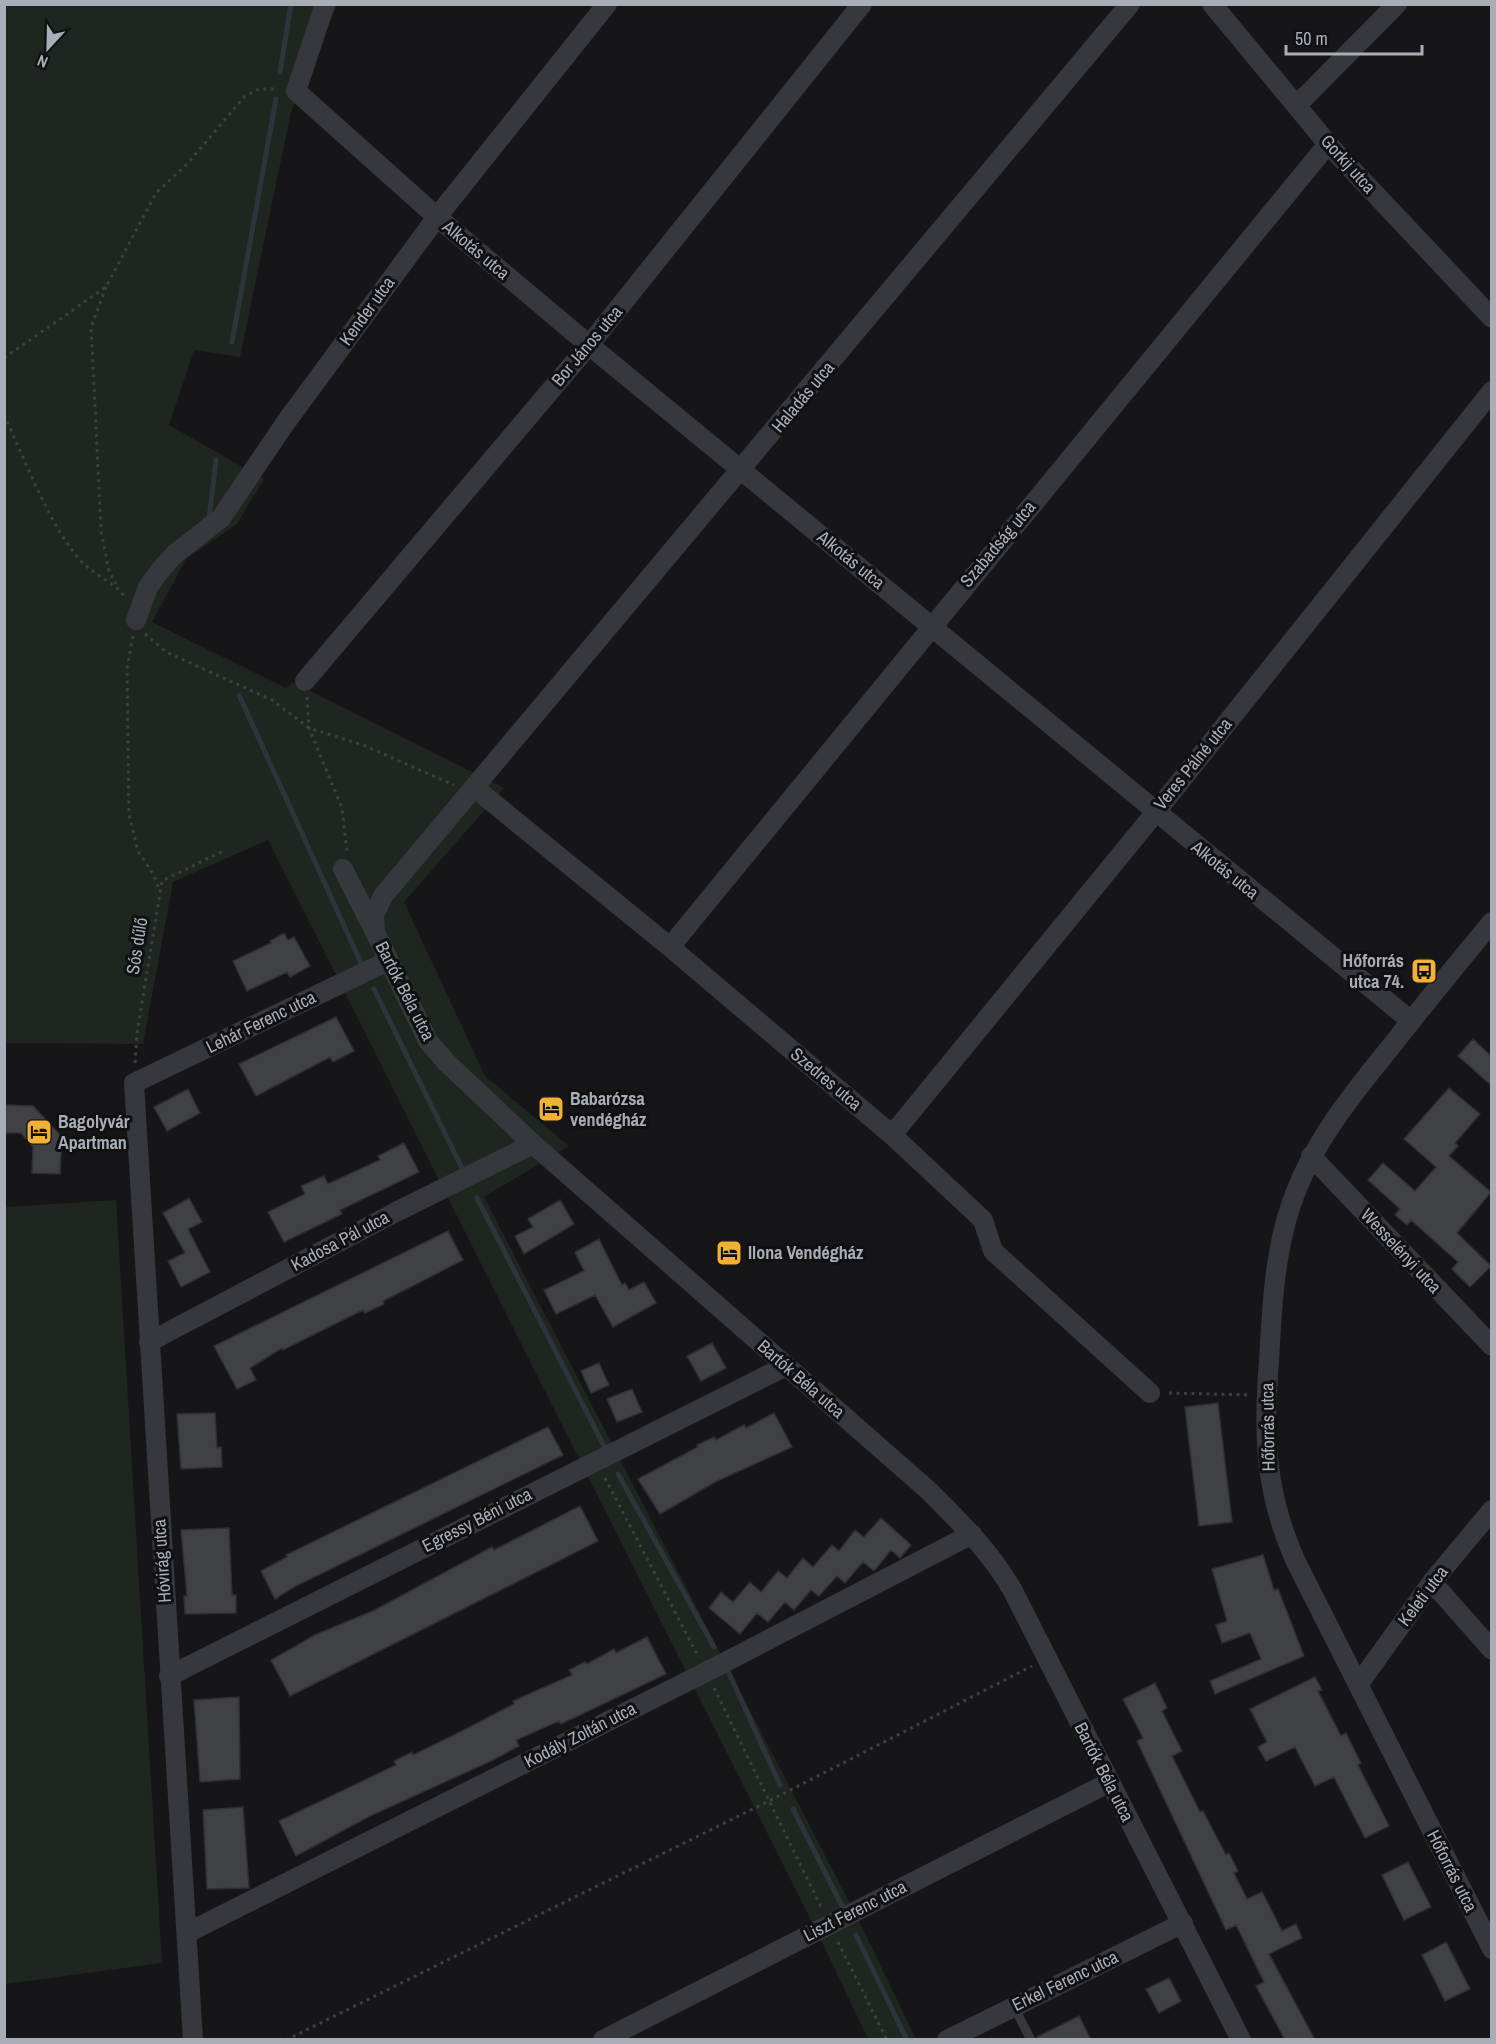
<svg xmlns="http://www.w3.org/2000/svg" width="1496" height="2044" viewBox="0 0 1496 2044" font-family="'Archivo Narrow',sans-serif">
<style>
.green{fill:#1e261f}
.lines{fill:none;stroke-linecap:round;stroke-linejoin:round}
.stream{stroke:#2c353c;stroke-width:5}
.building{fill:#404145;stroke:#303034;stroke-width:1.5}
.path{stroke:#3d3f44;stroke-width:3;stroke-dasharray:3 4.5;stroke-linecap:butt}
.lane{stroke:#37383d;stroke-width:9}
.street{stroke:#37383d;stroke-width:20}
.labels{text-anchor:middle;stroke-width:6;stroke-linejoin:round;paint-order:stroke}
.street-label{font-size:18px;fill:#a8adb8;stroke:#111113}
.poi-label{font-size:18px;font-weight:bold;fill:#a8adb8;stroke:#111113;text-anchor:start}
</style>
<rect width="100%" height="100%" fill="#161618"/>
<path class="green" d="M5,5H337L291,112L240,357L194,350L169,425L264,479L237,524L186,559L152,622L286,688L292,682L504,788L404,902L485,1076L569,1146L484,1197L858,1919L916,2039H868L820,1938L268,840L173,882L143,1044L5,1043Z
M116,1200L162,1963L5,1984V1207Z"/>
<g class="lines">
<path class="stream" d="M280,72L291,4
M232,342L276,99
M209,519L216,460
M239,695L361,963
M374,989L464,1172
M477,1198L605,1448
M618,1474L714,1647
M729,1673L780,1785
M793,1809L844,1910
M856,1935L907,2040"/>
</g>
<path class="building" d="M284,933L288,940L294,937L310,966L290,977L287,972L247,991L233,961L271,943L270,941Z
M336,1017L354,1051L333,1062L330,1057L256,1096L239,1064Z
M1473,1039L1491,1056V1085L1458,1056Z
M1449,1088L1480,1114L1455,1143L1458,1146L1449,1156L1491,1192L1457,1233L1491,1266L1470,1287L1452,1269L1458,1262L1411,1220L1407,1225L1395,1215L1400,1209L1368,1180L1383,1163L1415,1191L1436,1167L1404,1139Z
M188,1089L200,1113L167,1131L154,1107Z
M4,1105L33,1106L62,1137L60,1174L32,1173L33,1147L21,1133H4Z
M404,1143L419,1172L340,1210L342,1214L284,1242L268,1212L305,1194L301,1186L324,1176L328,1184L380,1160L378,1156Z
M189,1198L202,1222L188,1229L210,1272L181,1287L168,1261L185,1253L163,1213Z
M560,1200L574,1224L524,1254L515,1236L533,1227L528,1219Z
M448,1231L463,1260L383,1301L384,1304L365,1313L363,1310L283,1350L282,1348L250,1368L256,1380L237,1389L214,1346Z
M599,1239L622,1285L625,1283L629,1290L644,1282L656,1303L613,1327L595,1295L556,1314L544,1290L584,1271L575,1252Z
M712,1343L726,1368L701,1381L687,1356Z
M599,1363L609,1385L591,1393L581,1371Z
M632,1389L642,1412L617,1422L607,1399Z
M1218,1403L1232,1522L1199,1526L1185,1407Z
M215,1413L217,1448L221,1447L222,1467L181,1469L177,1414Z
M774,1413L792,1447L715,1482L660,1514L638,1479L698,1447L697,1445L714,1437L716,1440L744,1425L746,1428Z
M548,1427L563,1455L294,1587L275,1599L261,1571L287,1557L286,1555Z
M580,1506L598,1541L290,1696L271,1660L315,1635L375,1610L492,1547L494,1550Z
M881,1518L911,1545L900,1558L891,1550L874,1571L863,1562L845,1583L837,1576L819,1596L811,1590L794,1610L785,1602L768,1622L757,1613L740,1634L709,1608L721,1592L733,1602L750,1582L761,1592L778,1571L787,1578L803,1558L813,1567L832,1545L839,1551L855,1530L864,1537Z
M229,1528L232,1595H236V1613L185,1614L184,1596H187L181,1530Z
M1263,1555L1274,1590L1278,1589L1304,1656L1215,1694L1210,1681L1261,1659L1250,1633L1222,1643L1216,1625L1227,1621L1212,1569Z
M647,1637L666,1674L561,1724L559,1721L516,1740L519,1746L491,1761L370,1816L296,1856L279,1821L396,1765L394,1761L412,1752L413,1755L456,1734L514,1704L513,1701L572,1675L569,1670L585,1662L587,1664L614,1649L616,1653Z
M1315,1677L1322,1690L1318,1691L1341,1736L1346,1733L1361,1763L1358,1765L1389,1826L1365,1838L1334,1777L1315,1786L1295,1747L1266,1761L1258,1747L1267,1742L1250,1709Z
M1155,1683L1167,1708L1162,1711L1182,1751L1172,1756L1200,1812L1203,1811L1226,1855L1229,1853L1238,1871L1234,1873L1247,1899L1262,1892L1282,1931L1296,1924L1302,1938L1269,1954L1315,2040H1285L1256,1986L1264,1982L1236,1925L1226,1930L1137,1741L1143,1738L1123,1699Z
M239,1697L240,1779L200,1782L194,1700Z
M243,1807L249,1888L207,1889L203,1810Z
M1408,1862L1431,1907L1404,1920L1382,1875Z
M1446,1942L1470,1989L1445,2001L1422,1955Z
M1169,1978L1181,2001L1159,2013L1146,1989Z
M1079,2016L1091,2040H1038L1037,2037Z"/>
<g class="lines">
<path class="path" d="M106,287L91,327L92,345L101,531L109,571L116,584
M4,358L106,287L156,193L188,163L245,96L259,89H278
M4,415C24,457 51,530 82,562C95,576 113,581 125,597
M145,634L166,652L272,700L309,728L363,745L454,785
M133,636L127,668L129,815L138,851L153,874L160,891
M307,697L309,728L342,808L347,852
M135,1063L137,1033L162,881L223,851
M1169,1393L1249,1395
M605,1478L698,1656
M714,1688L822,1909
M838,1942L887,2040
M286,2040L769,1801L1032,1666"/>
<path class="lane" d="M1014,2007L1031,2040"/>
<path class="street" d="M325,4L296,91L437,217L589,345L1411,1021
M1130,4L383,896L374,915L375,932L428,1041L446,1062L533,1144L928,1490C959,1521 991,1552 1013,1591L1241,2040
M1212,4L1328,144L1492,318
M1297,105L1397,4
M136,620L148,587L162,568L175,554L221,518L286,422L437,217L607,4
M305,681L589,345L862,4
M476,789L670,947L892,1135L983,1220L993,1251L1150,1393
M343,869L374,930
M1492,922C1457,964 1423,1006 1389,1049C1350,1097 1311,1145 1291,1205C1274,1255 1272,1309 1269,1361C1263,1434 1265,1492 1295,1560L1492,1949
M670,947L1328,144
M892,1135L1155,813L1492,391
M1311,1156L1492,1346
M149,1342L396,1212L533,1144
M1432,1582L1492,1650
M169,1676L786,1366
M1358,1685L1432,1582L1492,1510
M187,1933L706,1672L972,1534
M193,2040L134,1083L388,961
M603,2040L1108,1783
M947,2040L1183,1923"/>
</g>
<defs>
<g id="bus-square" transform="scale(1.35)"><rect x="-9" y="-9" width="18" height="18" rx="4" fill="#f2b134" stroke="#111113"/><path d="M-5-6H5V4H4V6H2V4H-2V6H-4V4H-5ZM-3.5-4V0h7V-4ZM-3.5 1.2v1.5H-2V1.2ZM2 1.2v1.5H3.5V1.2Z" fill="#111"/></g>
<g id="hotel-square" transform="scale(1.35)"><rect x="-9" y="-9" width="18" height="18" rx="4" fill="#f2b134" stroke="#111113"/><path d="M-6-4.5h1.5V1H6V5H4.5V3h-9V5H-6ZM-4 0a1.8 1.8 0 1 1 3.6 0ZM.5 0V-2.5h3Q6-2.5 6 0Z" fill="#111"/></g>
</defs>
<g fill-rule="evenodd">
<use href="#bus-square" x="1424" y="971"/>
<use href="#hotel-square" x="551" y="1109"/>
<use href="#hotel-square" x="39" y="1132"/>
<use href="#hotel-square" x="729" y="1253"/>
</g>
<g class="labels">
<g class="street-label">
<text transform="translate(1348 164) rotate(48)" y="6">Gorkij utca</text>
<text transform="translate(476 250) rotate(40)" y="6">Alkotás utca</text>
<text transform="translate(367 311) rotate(-54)" y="6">Kender utca</text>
<text transform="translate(587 346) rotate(-50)" y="6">Bor János utca</text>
<text transform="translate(803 397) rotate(-50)" y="6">Haladás utca</text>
<text transform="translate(998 544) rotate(-50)" y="6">Szabadság utca</text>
<text transform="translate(851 560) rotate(39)" y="6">Alkotás utca</text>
<text transform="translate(1193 764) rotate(-51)" y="6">Veres Pálné utca</text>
<text transform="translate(1225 870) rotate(39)" y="6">Alkotás utca</text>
<text transform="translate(137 946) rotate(-81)" y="6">Sós dűlő</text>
<text transform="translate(405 991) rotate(63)" y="6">Bartók Béla utca</text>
<text transform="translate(261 1022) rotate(-26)" y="6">Lehár Ferenc utca</text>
<text transform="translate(826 1079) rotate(40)" y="6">Szedres utca</text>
<text transform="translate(340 1241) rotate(-28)" y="6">Kadosa Pál utca</text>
<text transform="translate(1401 1251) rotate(47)" y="6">Wesselényi utca</text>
<text transform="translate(801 1379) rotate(41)" y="6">Bartók Béla utca</text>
<text transform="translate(1268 1427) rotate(-91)" y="6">Hőforrás utca</text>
<text transform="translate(477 1520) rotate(-27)" y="6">Egressy Béni utca</text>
<text transform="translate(162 1561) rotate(-94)" y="6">Hóvirág utca</text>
<text transform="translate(1423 1596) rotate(-53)" y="6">Keleti utca</text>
<text transform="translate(580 1735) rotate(-27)" y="6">Kodály Zoltán utca</text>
<text transform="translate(1104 1772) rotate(63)" y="6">Bartók Béla utca</text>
<text transform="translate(1452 1871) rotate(63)" y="6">Hőforrás utca</text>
<text transform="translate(855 1911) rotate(-27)" y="6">Liszt Ferenc utca</text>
<text transform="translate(1065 1981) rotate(-26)" y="6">Erkel Ferenc utca</text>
</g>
<g class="poi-label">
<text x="1404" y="967" text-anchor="end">Hőforrás<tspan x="1404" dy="21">utca 74.</tspan></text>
<text x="570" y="1105">Babarózsa<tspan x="570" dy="21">vendégház</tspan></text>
<text x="58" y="1128">Bagolyvár<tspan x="58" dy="21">Apartman</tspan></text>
<text x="748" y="1259">Ilona Vendégház</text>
</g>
</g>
<rect width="1496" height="2044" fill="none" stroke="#a8adb8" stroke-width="12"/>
<g transform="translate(48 48) rotate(202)" stroke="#111113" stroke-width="4.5" paint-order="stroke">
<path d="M0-4.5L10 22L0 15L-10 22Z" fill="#a8adb8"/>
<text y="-9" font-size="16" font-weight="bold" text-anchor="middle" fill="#a8adb8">N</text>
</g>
<path d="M1286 45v9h136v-9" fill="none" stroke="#a8adb8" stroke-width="3"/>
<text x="1295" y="45" font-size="18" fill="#a8adb8" stroke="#111113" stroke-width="4.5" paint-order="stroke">50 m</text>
</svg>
